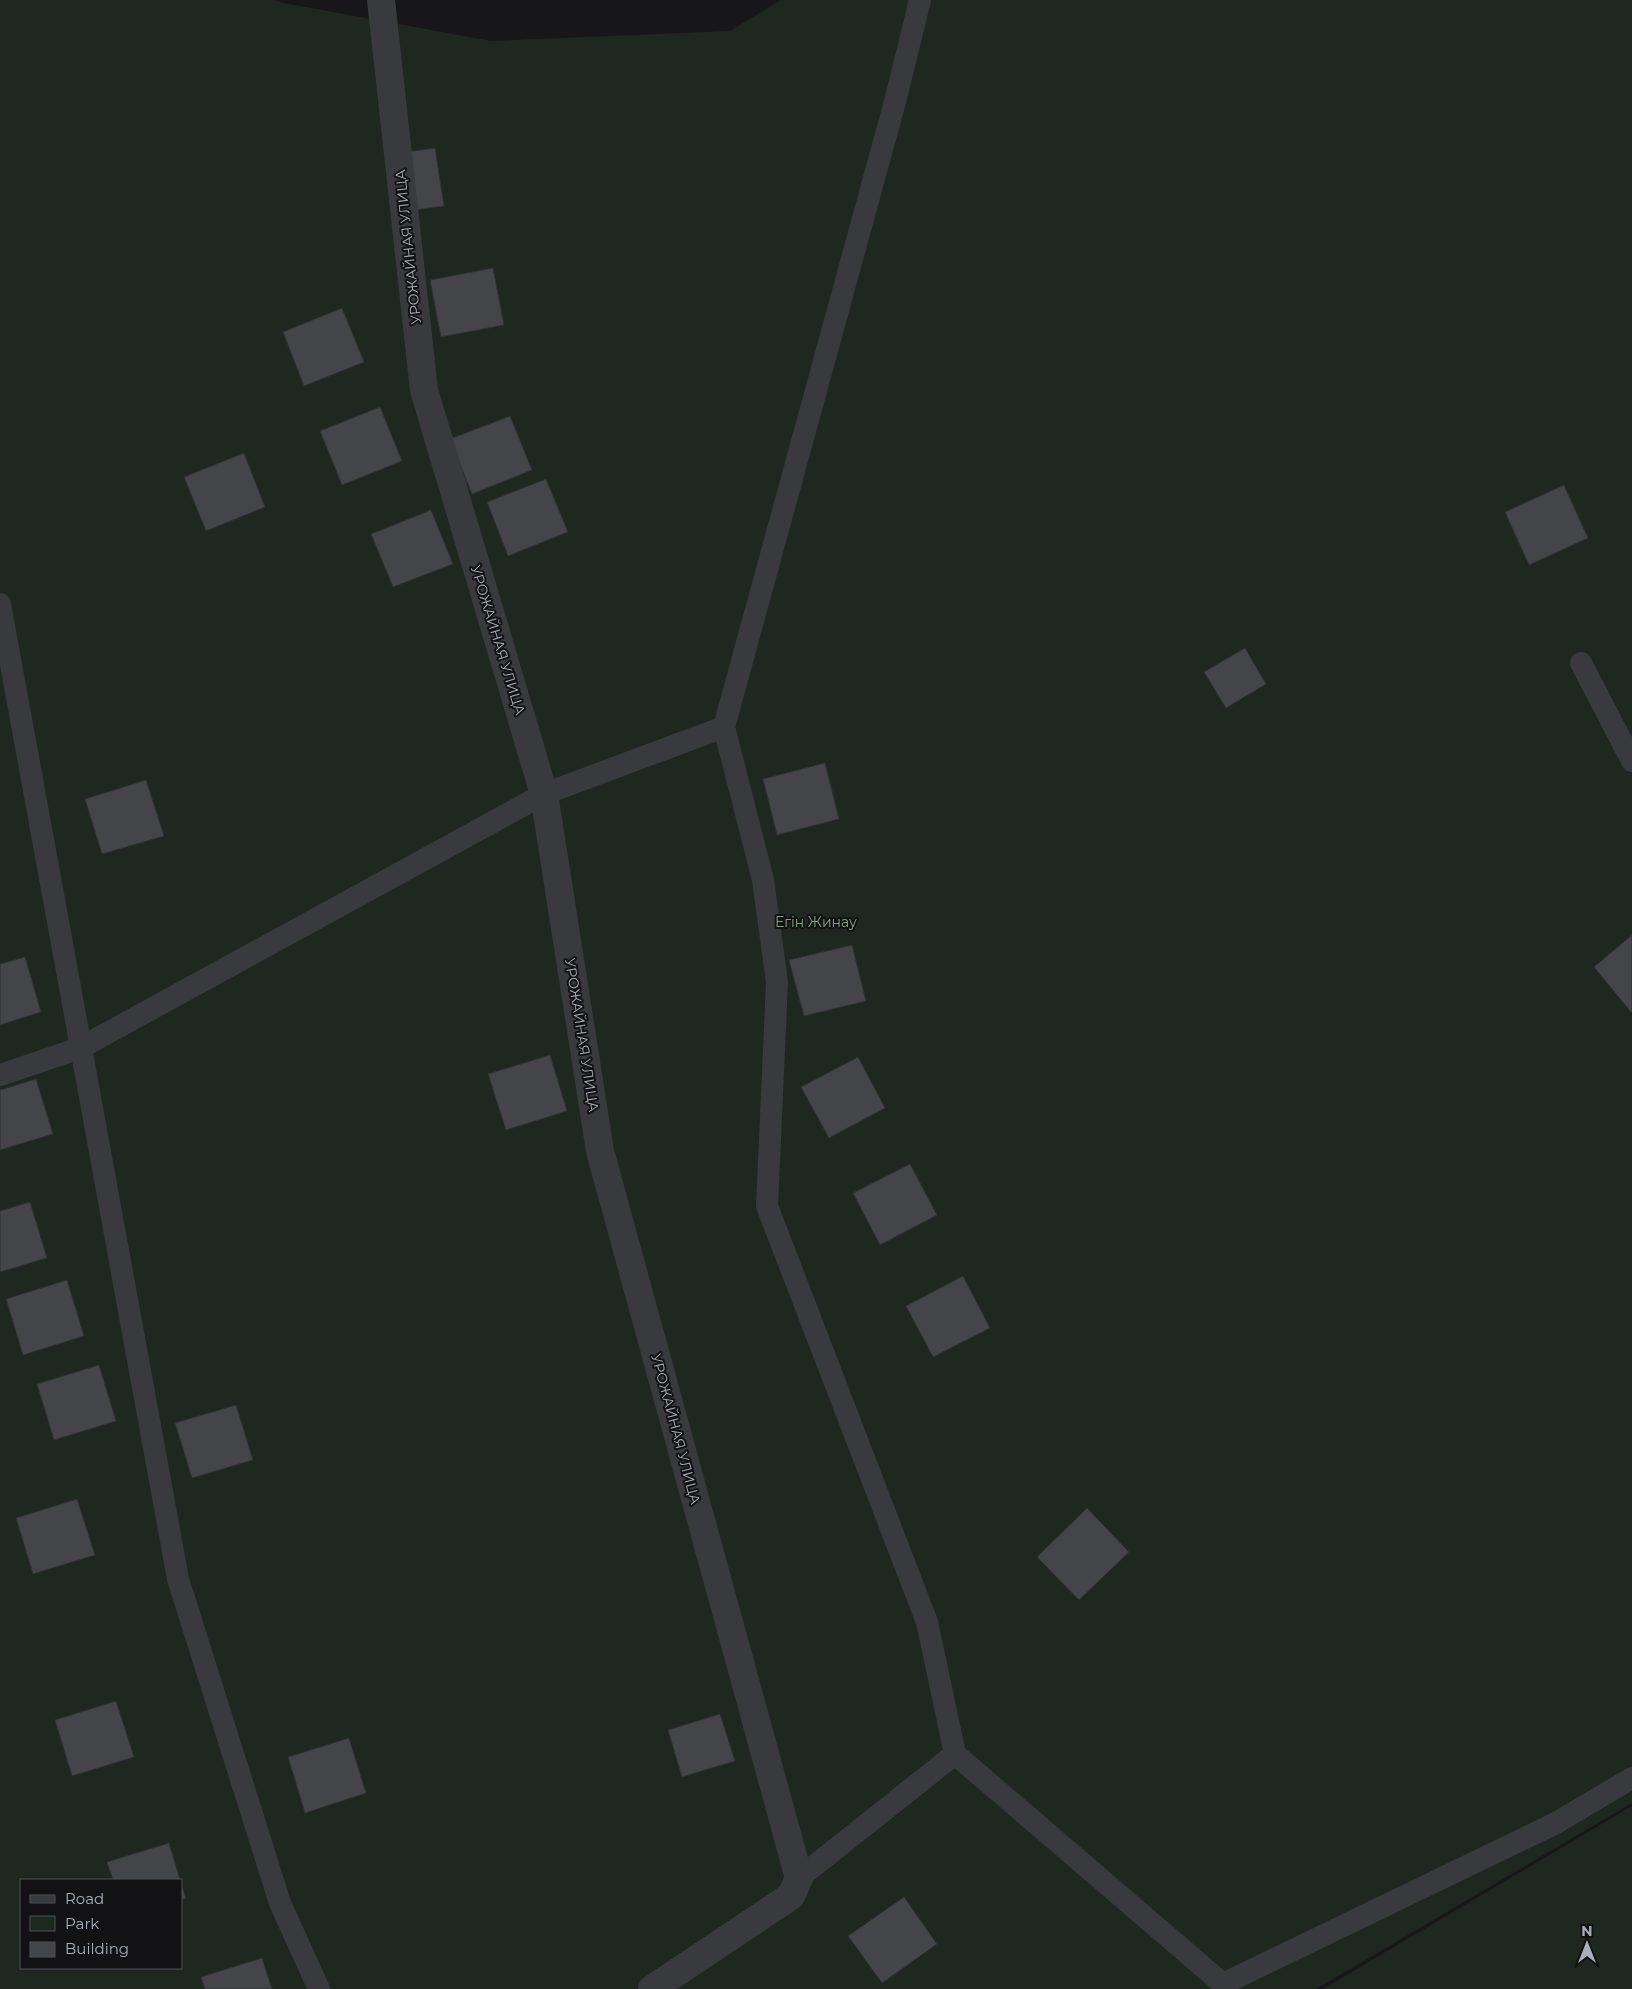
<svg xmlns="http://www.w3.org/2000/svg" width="1632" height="1989" viewBox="0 0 1632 1989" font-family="Montserrat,sans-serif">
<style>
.green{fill:#1f2820;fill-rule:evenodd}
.building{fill:#434549;stroke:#313135}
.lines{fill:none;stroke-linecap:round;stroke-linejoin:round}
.service{stroke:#383a3e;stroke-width:22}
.minor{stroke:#383a3e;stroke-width:28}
.labels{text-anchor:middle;stroke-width:4;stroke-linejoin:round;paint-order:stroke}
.street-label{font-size:14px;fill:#a9afb9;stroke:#121214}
.park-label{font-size:14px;fill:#80a481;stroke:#121214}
</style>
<rect width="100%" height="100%" fill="#171719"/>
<path class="green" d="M0,0H274L284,3L491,41L730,31L781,0H1632V1803L1316,1989H0ZM21,1880H181V1968H21Z
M1632,1806V1989H1323Z"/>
<path class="building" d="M435,148L444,206L414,210L406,152Z
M493,268L504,325L441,337L430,280Z
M342,308L364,362L304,386L283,332Z
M380,407L402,461L342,485L320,431Z
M510,416L532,470L472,494L450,439Z
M244,453L265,507L206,531L184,477Z
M546,479L568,532L508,556L487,502Z
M1564,485L1588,538L1529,565L1505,512Z
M431,510L453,564L393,587L371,534Z
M1245,648L1266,684L1226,708L1204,672Z
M825,763L839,819L777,835L763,779Z
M146,780L164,836L102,854L85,799Z
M1632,935V1011L1631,1012L1594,967Z
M852,945L866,1001L804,1016L789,960Z
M25,957L41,1012L0,1025V964Z
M550,1055L567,1111L506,1130L488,1074Z
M858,1057L885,1108L829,1138L801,1087Z
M36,1079L53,1134L0,1150V1090Z
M910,1164L937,1215L880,1245L853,1193Z
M30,1202L47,1258L0,1272V1211Z
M963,1276L990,1328L933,1357L906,1306Z
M67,1280L84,1336L23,1355L6,1299Z
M99,1365L116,1421L54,1440L37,1384Z
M236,1405L253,1460L192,1478L175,1423Z
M77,1499L95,1555L33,1574L16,1518Z
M1087,1508L1129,1552L1079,1600L1037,1557Z
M116,1701L134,1757L72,1776L55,1720Z
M720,1714L735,1761L682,1777L668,1730Z
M349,1738L366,1793L305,1813L288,1757Z
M169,1843L180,1880H113L107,1862Z
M181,1884L186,1898L181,1900Z
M904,1897L937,1944L882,1983L848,1936Z
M262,1958L272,1989H205L201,1977Z"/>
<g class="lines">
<path class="service" d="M0,604L178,1579L280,1903L319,1989
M1581,663L1632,761
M724,727L896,98L920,0
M0,1075L80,1048L544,794L724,727L763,880L777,982L767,1206L927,1622L955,1754L1223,1984L1556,1823L1632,1778
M799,1878L955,1754"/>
<path class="minor" d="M381,0L424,390L544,794L600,1151L799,1878L791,1896L652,1989"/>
</g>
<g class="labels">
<g class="street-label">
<text transform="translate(408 247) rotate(-96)" y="5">УРОЖАЙНАЯ УЛИЦА</text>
<text transform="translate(498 640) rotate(73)" y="5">УРОЖАЙНАЯ УЛИЦА</text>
<text transform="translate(582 1035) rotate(81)" y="5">УРОЖАЙНАЯ УЛИЦА</text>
<text transform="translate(676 1429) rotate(75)" y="5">УРОЖАЙНАЯ УЛИЦА</text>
</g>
<g class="park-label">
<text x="816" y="927">Егін Жинау</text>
</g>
</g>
<rect x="20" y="1879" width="162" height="90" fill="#121214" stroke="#4e5156"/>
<rect x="30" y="1895" width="25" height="8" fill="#383a3e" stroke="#4e5156"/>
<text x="65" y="1904" font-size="15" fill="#a9afb9">Road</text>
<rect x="30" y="1916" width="25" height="15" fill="#1f2820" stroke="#4e5156"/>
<text x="65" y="1929" font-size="15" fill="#a9afb9">Park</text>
<rect x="30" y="1942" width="25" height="15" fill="#434549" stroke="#4e5156"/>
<text x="65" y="1954" font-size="15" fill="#a9afb9">Building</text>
<g transform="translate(1587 1944)" stroke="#121214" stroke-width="4" paint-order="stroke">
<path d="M0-4L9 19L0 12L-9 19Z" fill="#a9afb9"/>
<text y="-8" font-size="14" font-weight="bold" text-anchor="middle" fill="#a9afb9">N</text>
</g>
</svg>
